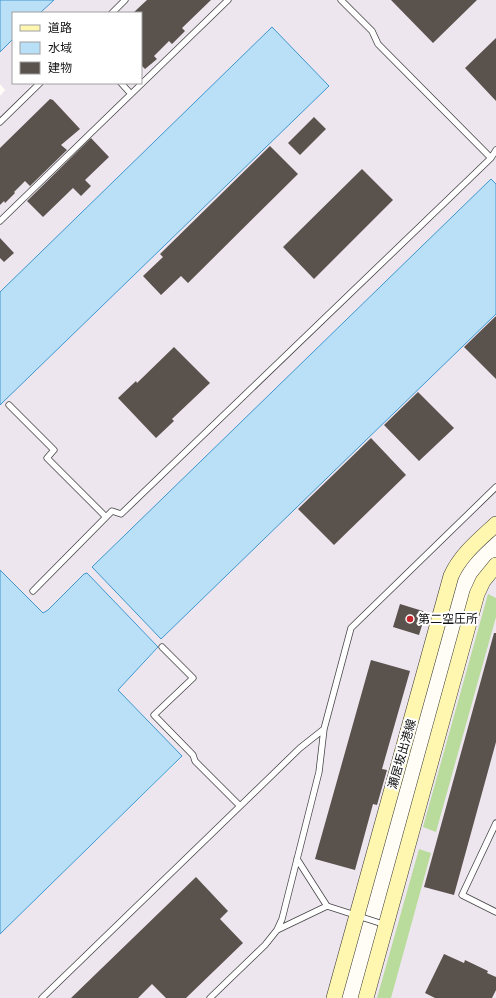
<svg xmlns="http://www.w3.org/2000/svg" width="496" height="998" viewBox="0 0 496 998" font-family="Literata,'Noto Sans JP',serif">
<style>
.industrial{fill:#eee6ef}
.forest{fill:#b9dc9c}
.water{fill:#b9e0f7;stroke:#3f96cf}
.building{fill:#5a524d}
.lines{fill:none;stroke-linecap:round;stroke-linejoin:round}
.lane-casing{stroke:#444;stroke-width:7}
.secondary-casing{stroke:#333;stroke-width:16}
.lane{stroke:#fff;stroke-width:5.5}
.secondary{stroke:#fff6b0;stroke-width:15}
.poi-dot{fill:#c4262e;stroke:#fff;stroke-width:1.5}
.labels{text-anchor:middle;stroke-width:4;stroke-linejoin:round;paint-order:stroke}
.poi-label{font-size:12px;fill:#111;stroke:#fff;text-anchor:start}
.street-label{font-size:12px;fill:#111;stroke:#fff}
</style>
<rect width="100%" height="100%" fill="#fffdf5"/>
<path class="industrial" d="M54,0H496V517L450,562L331,998H0V934L181,758L178,752L118,690L157,649L158,647L87,573L84,574L48,610L43,613L0,570V96L5,90L0,84V52L13,39V83H141V13H40Z
M496,579V998H374L488,586Z"/>
<path class="forest" d="M488,594L496,598V617L436,832L423,827Z
M419,849L431,853L391,998H377Z"/>
<path class="water" d="M0,0H54L40,13H13V39L0,52Z
M272,27L329,86L0,405V292Z
M491,179L496,184V314L161,639L92,567Z
M0,570L43,613L48,610L84,574L87,573L158,647L118,690L182,756L0,934Z"/>
<path class="building" d="M147,0H211L182,28L185,31L172,44L169,41L154,56L157,59L145,69L141,65V13H133Z
M391,0H477L433,43Z
M496,38V101L465,68Z
M50,99L53,100L80,129L61,145L67,150L30,186L25,181L14,192L15,193L5,203L4,201L0,205V148Z
M314,117L326,129L300,155L288,143Z
M91,138L109,157L85,180L91,186L81,196L73,188L43,217L27,201Z
M270,146L298,174L188,283L181,276L161,295L143,276L163,257L160,254Z
M362,169L393,200L314,279L283,247Z
M0,238L14,253L4,262L0,258Z
M496,316V379L464,347Z
M174,347L210,383L172,419L174,421L156,438L118,398L136,381L137,383Z
M418,392L454,428L419,461L384,425Z
M371,438L406,475L334,545L298,509Z
M400,604L426,612L419,635L393,627Z
M494,633H496V742L454,895L424,887Z
M371,660L410,671L382,769L387,770L377,805L373,804L355,870L315,859Z
M196,877L228,911L220,919L243,943L186,998H166L152,984L138,998H71Z
M444,954L464,963L465,960L488,971L487,973L496,977V990L492,998H435L425,993Z"/>
<g class="lines">
<g class="lane-casing">
<path id="lane" d="M341,0L372,31L378,44L491,158
M112,13L125,0
M121,83L131,94
M0,122L40,83
M0,221L228,0
M9,405L54,450L47,458L106,517
M33,591L112,511L121,514L491,158L496,150
M162,647L193,678L154,715L193,755L195,761L240,806
M496,823L462,895L496,912
M327,906L386,925
M277,930L327,906L297,859
M42,998L300,748L324,729
M210,998L265,945L277,930L282,919L319,772L324,729L351,628L496,487"/>
</g>
<g class="secondary-casing">
<path id="secondary" d="M334,998L451,576C461,554 479,540 496,524
M366,998L477,594L483,581L496,565"/>
</g>
<use href="#lane" class="lane"/>
<use href="#secondary" class="secondary"/>
</g>
<circle class="poi-dot" cx="410" cy="619" r="4"/>
<g class="labels">
<g class="poi-label">
<text x="418" y="623">第二空圧所</text>
</g>
<g class="street-label">
<text transform="translate(402 754) rotate(-74)" y="4">瀬居坂出港線</text>
</g>
</g>
<rect x="12" y="12" width="130" height="72" fill="#ffffff" stroke="#a0a0a0"/>
<rect x="20" y="25" width="20" height="6" fill="#fff6b0" stroke="#a0a0a0"/>
<text x="48" y="32" font-size="12" fill="#111111">道路</text>
<rect x="20" y="42" width="20" height="12" fill="#b9e0f7" stroke="#a0a0a0"/>
<text x="48" y="52" font-size="12" fill="#111111">水域</text>
<rect x="20" y="62" width="20" height="12" fill="#5a524d" stroke="#a0a0a0"/>
<text x="48" y="72" font-size="12" fill="#111111">建物</text>
</svg>
